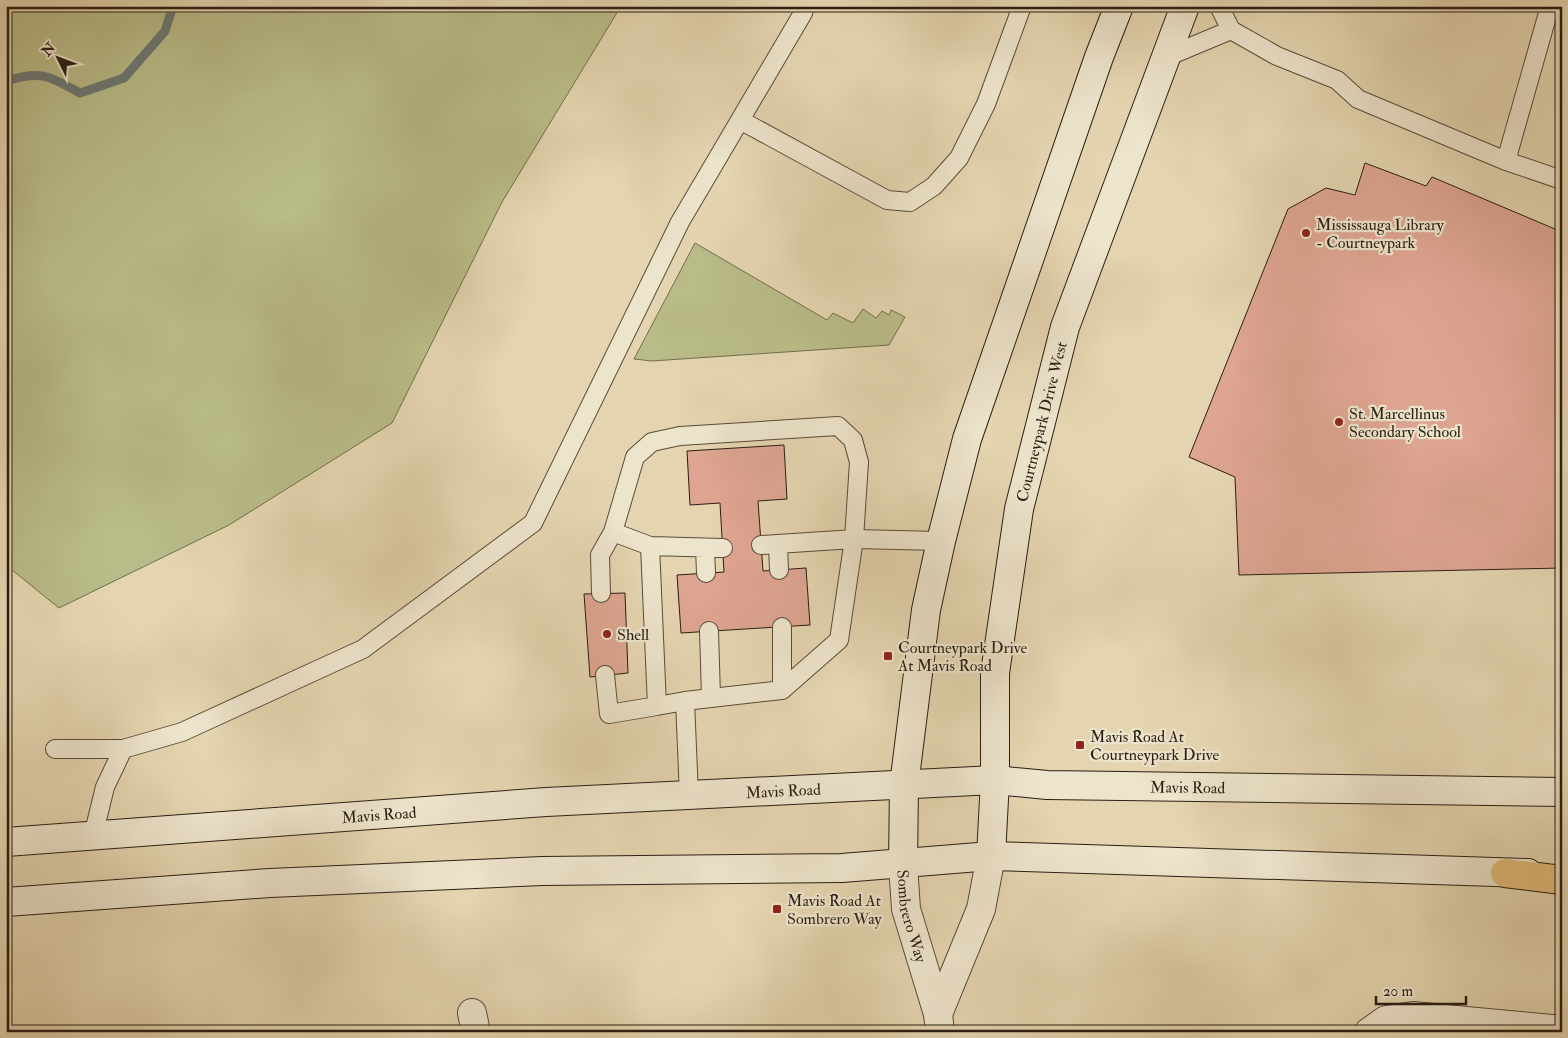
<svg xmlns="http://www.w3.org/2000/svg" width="1568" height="1038" viewBox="0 0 1568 1038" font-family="'IM FELL Double Pica',serif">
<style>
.green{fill:#b9bc88;stroke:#716d4e}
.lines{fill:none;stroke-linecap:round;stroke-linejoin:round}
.stream{stroke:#6d7975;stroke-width:9}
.building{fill:#dea592;stroke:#291e13}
.service-casing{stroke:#584c3a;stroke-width:20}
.minor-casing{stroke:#584c3a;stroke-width:30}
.tertiary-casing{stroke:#584c3a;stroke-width:30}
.secondary-casing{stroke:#291e13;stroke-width:30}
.motorway-casing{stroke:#291e13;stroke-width:30}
.service{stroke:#ede4cc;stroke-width:18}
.minor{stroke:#ede4cc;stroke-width:28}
.tertiary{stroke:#ede4cc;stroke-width:28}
.secondary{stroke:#ede4cc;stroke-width:28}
.motorway{stroke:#e2ba78;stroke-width:28}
.poi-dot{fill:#8f2418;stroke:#ede4cc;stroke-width:2}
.labels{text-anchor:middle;stroke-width:4.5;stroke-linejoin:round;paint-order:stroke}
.poi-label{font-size:16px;fill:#291e13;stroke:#ede4cc;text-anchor:start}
.street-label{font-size:16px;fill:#291e13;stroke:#ede4cc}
</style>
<rect width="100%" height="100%" fill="#e4d5b0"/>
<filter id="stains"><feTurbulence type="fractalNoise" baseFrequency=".004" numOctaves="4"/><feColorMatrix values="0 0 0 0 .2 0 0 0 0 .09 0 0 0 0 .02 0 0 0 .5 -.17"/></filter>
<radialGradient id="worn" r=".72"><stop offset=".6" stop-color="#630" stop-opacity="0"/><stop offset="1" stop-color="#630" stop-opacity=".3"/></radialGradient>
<path class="green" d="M6,6H621L502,202L392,423L229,525L59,608L6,565Z
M695,243L827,320L833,313L853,323L863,309L876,318L882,311L889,315L891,310L905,317L889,345L652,361L634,359Z"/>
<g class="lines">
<path class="stream" d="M6,81C41,70 49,76 80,93L124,78L165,31L173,6"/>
</g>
<path class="building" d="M1365,163L1426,186L1432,177L1562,232V568L1239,575L1235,477L1189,457L1288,209L1326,188L1355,195Z
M784,445L787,499L758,501L763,571L806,568L810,625L681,633L677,575L724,572L720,503L690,505L687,451Z
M625,593L628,673L590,677L584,594Z"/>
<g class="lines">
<g class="service-casing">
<path id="service" d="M1231,30L1277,56L1337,80L1358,99L1506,161L1562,180
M1164,58L1231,30L1219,6
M740,120L887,200L910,202L934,186L959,158L986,104L1022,6
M1506,161L1550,6
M613,532L650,546L723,548
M778,544L779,570
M650,546L657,706L685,701
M705,548L706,573
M601,593L600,555L613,532L635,457L652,442L680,436L838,426L853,440L859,462L854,539L761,545
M782,627V690
M709,631L711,697
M605,675L609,714L657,706
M55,749H123L182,732L363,649L533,523L680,222L803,13L805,6
M689,796L685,701L782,690L839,640L854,539L941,541
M93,836L105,787L123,749"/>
</g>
<g class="minor-casing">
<path id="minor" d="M472,1013L476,1032
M1369,1032L1386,1020L1413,1016L1562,1030"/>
</g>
<g class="tertiary-casing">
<g id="tertiary">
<path id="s1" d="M903,865L906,909L938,1014L940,1032"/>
<path d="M938,1014L981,909L991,856"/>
</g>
</g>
<g class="secondary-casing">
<g id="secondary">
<path id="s2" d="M6,842L546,802L995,780L1047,785L1562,792"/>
<path id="s3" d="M991,856L995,780V673L1019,509L1065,327L1185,6"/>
<path d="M903,865L904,785L926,610L941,541L967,439L1099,57L1119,6"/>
<path d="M6,902L270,883L542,871L842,868L991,856L1528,873"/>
</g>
</g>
<g class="motorway-casing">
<path id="motorway" d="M1505,873L1562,880"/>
</g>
<use href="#service" class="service"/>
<use href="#minor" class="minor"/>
<use href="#tertiary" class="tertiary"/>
<use href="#secondary" class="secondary"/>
<use href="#motorway" class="motorway"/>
</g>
<g class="poi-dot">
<circle cx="1306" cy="233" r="5"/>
<circle cx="1339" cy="422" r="5"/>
<circle cx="607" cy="634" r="5"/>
<rect x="883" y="651" width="10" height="10" rx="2.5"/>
<rect x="1075" y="740" width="10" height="10" rx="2.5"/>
<rect x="772" y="904" width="10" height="10" rx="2.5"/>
</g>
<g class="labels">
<g class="poi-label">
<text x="1316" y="230">Mississauga Library<tspan x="1316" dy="18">- Courtneypark</tspan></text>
<text x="1349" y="419">St. Marcellinus<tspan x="1349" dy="18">Secondary School</tspan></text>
<text x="617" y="640">Shell</text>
<text x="898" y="653">Courtneypark Drive<tspan x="898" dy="18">At Mavis Road</tspan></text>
<text x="1090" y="742">Mavis Road At<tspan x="1090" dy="18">Courtneypark Drive</tspan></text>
<text x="787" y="906">Mavis Road At<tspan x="787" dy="18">Sombrero Way</tspan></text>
</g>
<g class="street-label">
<text dy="6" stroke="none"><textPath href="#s3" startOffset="439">Courtneypark Drive West</textPath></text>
<text dy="6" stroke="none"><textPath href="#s2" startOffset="1184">Mavis Road</textPath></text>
<text dy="6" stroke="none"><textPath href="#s2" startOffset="779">Mavis Road</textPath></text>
<text dy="6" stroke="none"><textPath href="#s2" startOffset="374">Mavis Road</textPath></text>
<text dy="6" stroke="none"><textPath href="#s1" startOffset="52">Sombrero Way</textPath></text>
</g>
</g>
<rect width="1568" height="1038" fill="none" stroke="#e4d5b0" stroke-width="25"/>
<rect x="8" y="8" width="1553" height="1023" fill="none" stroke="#291e13" stroke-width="2.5"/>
<rect x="12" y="12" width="1543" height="1013" fill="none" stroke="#291e13"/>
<g transform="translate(58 58) rotate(312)" stroke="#ede4cc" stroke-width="4" paint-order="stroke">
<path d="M0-4L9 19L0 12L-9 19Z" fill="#291e13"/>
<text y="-8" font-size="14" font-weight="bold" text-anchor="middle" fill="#291e13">N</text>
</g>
<path d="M1376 996v8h90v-8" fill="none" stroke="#291e13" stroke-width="2.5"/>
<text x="1383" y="996" font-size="15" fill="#291e13" stroke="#ede4cc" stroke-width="4" paint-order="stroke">20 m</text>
<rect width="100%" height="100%" filter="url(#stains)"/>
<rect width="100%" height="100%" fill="url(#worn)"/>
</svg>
